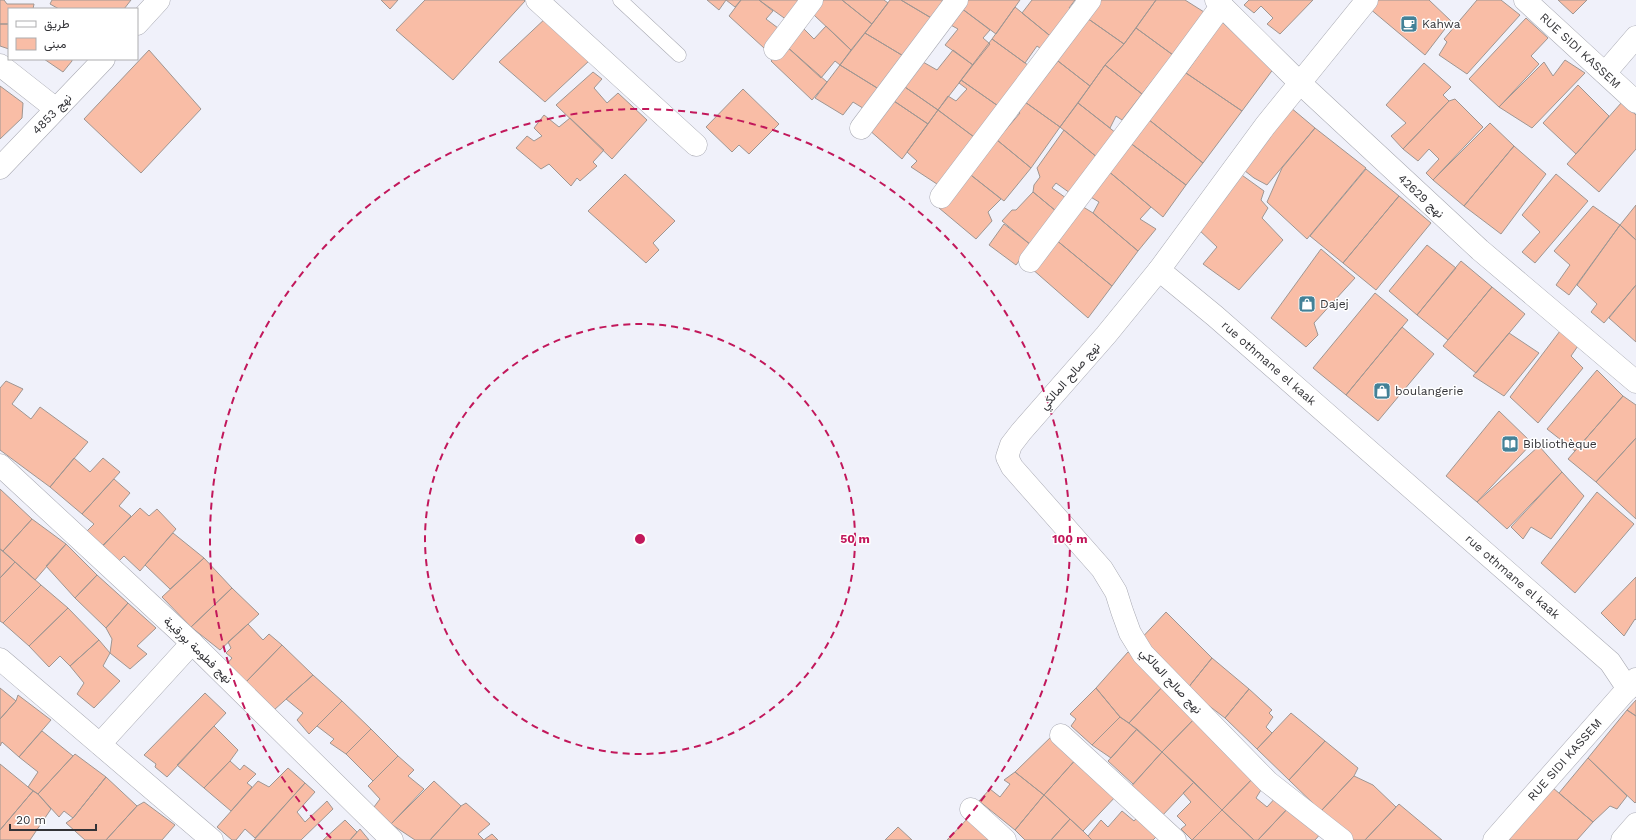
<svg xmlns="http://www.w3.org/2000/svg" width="1636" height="840" viewBox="0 0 1636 840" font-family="'Work Sans',Vazirmatn,sans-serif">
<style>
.building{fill:#f9bda6;stroke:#9f9692}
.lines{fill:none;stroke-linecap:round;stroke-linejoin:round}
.service-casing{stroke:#a9aab3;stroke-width:15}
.minor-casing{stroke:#a9aab3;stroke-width:23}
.tertiary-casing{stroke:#a9aab3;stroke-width:23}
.service{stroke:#fff;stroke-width:14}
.minor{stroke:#fff;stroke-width:22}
.tertiary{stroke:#fff;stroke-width:22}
.ring{fill:none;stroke:#c2185b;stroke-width:2;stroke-dasharray:7 5}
.labels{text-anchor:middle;stroke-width:3;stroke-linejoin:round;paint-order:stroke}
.poi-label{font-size:12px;fill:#333337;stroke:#fff;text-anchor:start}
.street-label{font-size:12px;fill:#333337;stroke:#fff}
.centre{fill:#c2185b;stroke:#fff;stroke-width:2}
.ring-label{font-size:12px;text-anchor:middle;font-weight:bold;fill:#c2185b;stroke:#fff;stroke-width:3;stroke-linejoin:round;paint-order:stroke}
</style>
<rect width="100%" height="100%" fill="#f0f1fa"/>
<path class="building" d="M0,0H4L7,4H34L33,9H9V24H0Z
M52,0H131L124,9H59L50,4Z
M381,0H398L390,9Z
M425,0H524L525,1L453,80L396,30Z
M707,0H726L719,10Z
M726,0H741L735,7Z
M741,0H759L773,11L766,19L782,31L764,48L729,16Z
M759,0H802L787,20Z
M823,0H842L872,24L851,50L814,15Z
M842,0H884L888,3L872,24Z
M890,0H901L933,19L905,57L865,33Z
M901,0H943L933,19Z
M961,0H1020L996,34L957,5Z
M1032,0H1075L1069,8L1074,11L1054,39L1022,13Z
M1100,0H1156L1124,44L1087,18Z
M1156,0H1185L1204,12L1173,55L1136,28Z
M1249,0H1313L1280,34L1267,24L1273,18L1261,6L1254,13L1244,5Z
M1376,0H1429L1451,21L1425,55L1369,8Z
M1477,0H1501L1520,15L1467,74L1439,55L1447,42L1444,39Z
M1558,0H1587L1573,14Z
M957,5L990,30L983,38L990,44L973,65L945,45L958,29L947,23Z
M1015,7L1054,39L1044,51L1037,46L1025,63L992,39Z
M548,16L590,60L545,102L499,62Z
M1087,18L1124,44L1105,65L1090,86L1054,58Z
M1526,18L1548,38L1531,56L1539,64L1499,107L1469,79Z
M1222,22L1274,68L1242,111L1186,73Z
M0,24H9V49L0,46Z
M826,26L851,50L840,65L835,61L821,78L785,45L802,27L814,39Z
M1136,28L1173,55L1142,94L1105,65L1124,44Z
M865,33L905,57L882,91L840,65Z
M992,39L1032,68L1001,108L961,80Z
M785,45L827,82L812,100L771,61Z
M149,50L201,109L141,173L84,119Z
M953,50L973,65L938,110L902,85L923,62L937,70Z
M44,59H72V61L63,72Z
M1565,60L1585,73L1532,128L1499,107L1544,62L1553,76Z
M1058,61L1090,86L1060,127L1025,102Z
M1424,63L1451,87L1443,95L1449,101L1403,149L1391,136L1406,123L1386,105Z
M840,65L882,91L866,110L853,102L843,115L815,98Z
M1105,65L1142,94L1122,120L1116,116L1110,128L1078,103Z
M593,72L602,79L594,88L607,103L618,93L647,120L612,159L556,105Z
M1186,73L1242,111L1203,163L1148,119Z
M961,80L1001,108L974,137L938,110L948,96L956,101L967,89L959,83Z
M902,85L938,110L928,124L891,99Z
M1578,85L1609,116L1576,154L1543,123Z
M0,86L23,103L22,118L0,139Z
M743,89L779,124L749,154L739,145L732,152L706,127Z
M891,99L928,124L902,159L868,129Z
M1455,99L1483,127L1433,180L1426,173L1439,159L1429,149L1418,161L1403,149L1449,101Z
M1025,102L1060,127L1031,168L997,140L1020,113L1017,110Z
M1622,102L1636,115V149L1599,192L1567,164Z
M1078,103L1116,133L1098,158L1060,127Z
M1290,107L1315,128L1267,185L1254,178L1240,167Z
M938,110L974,137L940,186L911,167L917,161L907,152Z
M544,115L559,127L570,118L604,150L593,162L597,166L580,181L577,178L571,186L549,164L541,169L516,148L527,136L534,141L542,136L534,128Z
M1148,119L1203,163L1186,185L1129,142Z
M1490,123L1514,146L1464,206L1433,180Z
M1315,128L1366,168L1307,239L1267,202L1282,168Z
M1064,130L1098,158L1070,193L1056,183L1052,188L1066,198L1056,211L1033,192L1034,185L1040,177L1037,168Z
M997,140L1031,168L1004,201L967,172Z
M1129,142L1186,185L1163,217L1107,170Z
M1514,146L1546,174L1501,234L1464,206Z
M1366,169L1399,196L1343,263L1310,236Z
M1107,170L1151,207L1140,219L1156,229L1138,251L1093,213L1099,202L1089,196Z
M967,172L1001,199L988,212L992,221L976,239L939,208Z
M1239,173L1264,191L1261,200L1268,208L1262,218L1283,240L1239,290L1203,264L1217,247L1197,228Z
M625,174L675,221L653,243L659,250L646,263L588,211Z
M1556,174L1588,201L1535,263L1522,252L1540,232L1522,215Z
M1033,192L1056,211L1031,245L1002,221L1012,210H1016Z
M1399,196L1431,223L1376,290L1343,263Z
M1080,205L1093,213L1138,251L1112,286L1055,239Z
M1636,205V240L1620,225Z
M1593,206L1620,225L1569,295L1556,285L1570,265L1554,251Z
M1004,224L1031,245L1016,265L989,245Z
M1620,225L1636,240V285L1604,323L1591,312L1597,304L1577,285Z
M1055,239L1112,286L1088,318L1031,268Z
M1427,245L1456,268L1417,315L1389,291Z
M1321,249L1355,278L1314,323L1318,335L1306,347L1271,318Z
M1461,261L1492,287L1448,340L1417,315Z
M1636,285V342L1609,318Z
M1492,287L1525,314L1476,373L1443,346Z
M1375,293L1408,320L1346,395L1313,368Z
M1402,327L1434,354L1378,421L1346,395Z
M1560,331L1582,340L1571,356L1583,368L1538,423L1510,397Z
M1509,333L1539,353L1504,396L1473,376Z
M1597,370L1623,396L1575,451L1547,429Z
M6,381L23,389L12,404L31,419L40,407L88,442L50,487L0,450V388Z
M1623,396L1636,405V438L1596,482L1568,459Z
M1499,411L1532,443L1477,502L1446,476Z
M1636,438V519L1596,482Z
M1539,446L1562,472L1507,529L1477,502Z
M74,458L90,472L103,458L120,472L82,514L50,487Z
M1562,472L1584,496L1551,539L1531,527L1523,539L1511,527Z
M114,479L130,493L119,506L131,516L102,547L85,533L94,524L82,514Z
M0,489L32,519L3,551L0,549Z
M1597,492L1634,524L1575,593L1541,563Z
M140,508L149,516L157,509L176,529L140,571L124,556L119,561L103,545Z
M32,519L66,544L35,580L3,551Z
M173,533L204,558L170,589L145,565Z
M66,544L97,575L75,598L46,566Z
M0,549L15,562L0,578Z
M204,558L232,588L191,627L162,597Z
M15,562L41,585L3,623L0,621V578Z
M97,575L128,603L106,628L75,598Z
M1636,577V620L1635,619L1624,636L1601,613Z
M41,585L68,608L29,646L3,623Z
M232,588L259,614L220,650L191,627Z
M128,603L156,628L137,646L147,654L130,669L110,653L112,639L106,628Z
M68,608L99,640L70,666L60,656L49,667L29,646Z
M1166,612L1212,658L1187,689L1137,643Z
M248,624L263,640L269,634L282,645L245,683L226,665L232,658L226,653L231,648L228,642Z
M99,640L110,653L103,666L120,681L94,708L77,694L84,683L70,666Z
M282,645L313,675L274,710L245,683Z
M1128,652L1164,685L1129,723L1120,717L1096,688Z
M1212,658L1249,689L1225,718L1187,689Z
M313,675L342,701L309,734L297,720L303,713L286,699Z
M1164,685L1198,715L1162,752L1129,723Z
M0,688L16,701L0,719Z
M1096,688L1120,717L1092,745L1071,726L1076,719L1070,714Z
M1249,689L1272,710L1269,713L1273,717L1266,727L1272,733L1257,749L1225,718Z
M205,693L226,713L167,777L155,767L156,764L144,755Z
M18,695L51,720L19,757L2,742L0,746V719L16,701Z
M1636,700V716L1627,710Z
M342,701L371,729L346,754L330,743L334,739L317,726Z
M1627,710L1636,716V802L1635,803L1588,758Z
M1291,713L1325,741L1289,780L1257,749Z
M1198,715L1256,775L1222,810L1162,752Z
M1120,717L1137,729L1111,758L1092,745Z
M214,726L238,750L230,761L204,788L177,765Z
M371,729L398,756L373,781L346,754Z
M1137,729L1162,752L1133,784L1108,761Z
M42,731L73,756L38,794L28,787L38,772L19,757Z
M1055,733L1078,757L1044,795L1015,772Z
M1325,741L1358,768L1354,776L1321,811L1289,780Z
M1162,752L1194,782L1161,817L1129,789Z
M75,754L106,777L73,818L64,811L59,817L38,794Z
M398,756L414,770L408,776L424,789L391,824L374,807L380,799L368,786Z
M1078,757L1118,794L1083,831L1044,795Z
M1588,758L1627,796L1617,809L1610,806L1593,822L1559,793Z
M230,761L240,770L244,765L256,774L247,783L252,787L231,811L204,788Z
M0,764L33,791L0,830Z
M288,768L305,783L255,838L245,829L236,840H232L217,827L258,781L269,787Z
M1015,772L1044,795L1015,830L979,801L990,789L1000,797L1010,784L1004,780Z
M1256,775L1264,785L1256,798L1267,807L1278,795L1290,806L1258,840H1254L1222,810Z
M1354,776L1373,785L1396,807L1365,840H1351L1321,811Z
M106,777L137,806L106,840H85L66,823L73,818Z
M434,781L461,806L430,840H415L391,824Z
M1194,782L1222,810L1192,840L1181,829L1186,825L1177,816L1191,802L1183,793Z
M305,783L315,792L297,812L305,822L327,801L333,809L301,840H254Z
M1553,788L1593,822L1577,840H1508Z
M33,791L38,794L51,809L30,840H0V830Z
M1044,795L1070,819L1051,840H1025L1015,830Z
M144,802L175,825L162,840H106L137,806Z
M466,803L490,824L478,834L484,840H430L461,806Z
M1399,804L1442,840H1365Z
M1290,806L1322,832L1315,840H1258Z
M1222,810L1254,840H1192Z
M1122,811L1134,821L1141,813L1156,837L1153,840H1092L1088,836L1101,820L1108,827Z
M971,815L999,840H947Z
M1070,819L1083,831L1092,840H1051Z
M345,820L357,832L350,840H323Z
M898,827L912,840H885Z
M360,829L369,840H350Z
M492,834L498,840H484L485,839Z"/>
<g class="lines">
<g class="service-casing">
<path id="service" d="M620,0L679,55"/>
</g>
<g class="minor-casing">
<g id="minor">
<path d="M537,0L696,145"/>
<path d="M1216,0L1299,82L1480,250L1636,382"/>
<path id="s1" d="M1367,0L1265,126L1159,270L1215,316L1610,662L1628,689"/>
<path id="s2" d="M1525,0L1636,102"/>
<path d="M775,49L812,0"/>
<path d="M0,65L56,109"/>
<path d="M1605,73L1636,37"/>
<path d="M861,128L957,0"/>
<path d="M941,197L1090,0"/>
<path d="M1030,261L1178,65L1222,5"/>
<path d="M1159,270L1106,335L1021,432L1011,445L1007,457L1012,467L1102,569L1116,592L1122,611L1130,633L1143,654L1268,782L1342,840"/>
<path d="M0,465L192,643L392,840"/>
<path d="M0,659L212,840"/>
<path d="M1061,735L1175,840"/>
<path d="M100,744L192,643"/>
<path d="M971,809L1005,840"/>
<path id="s3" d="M1494,840L1636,679"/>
<path d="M1622,840L1636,824"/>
</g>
</g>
<g class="tertiary-casing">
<path id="tertiary" d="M137,24L159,0
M0,168L104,59"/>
</g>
<use href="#service" class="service"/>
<use href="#minor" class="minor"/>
<use href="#tertiary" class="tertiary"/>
</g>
<g class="ring">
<circle cx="640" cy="539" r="215"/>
<path d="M331 838A430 430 0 1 1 949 838"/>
</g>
<defs>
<g id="cafe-square" transform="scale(0.9)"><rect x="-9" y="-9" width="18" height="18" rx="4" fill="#438197" stroke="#fff"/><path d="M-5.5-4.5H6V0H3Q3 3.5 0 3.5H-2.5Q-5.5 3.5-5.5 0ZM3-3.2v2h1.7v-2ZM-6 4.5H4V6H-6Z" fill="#fff"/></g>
<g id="shop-square" transform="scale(0.9)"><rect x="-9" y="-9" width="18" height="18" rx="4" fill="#438197" stroke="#fff"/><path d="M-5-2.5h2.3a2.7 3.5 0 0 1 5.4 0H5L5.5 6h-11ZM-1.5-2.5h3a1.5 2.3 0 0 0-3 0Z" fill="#fff"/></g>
<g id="library-square" transform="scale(0.9)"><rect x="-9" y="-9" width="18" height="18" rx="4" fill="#438197" stroke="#fff"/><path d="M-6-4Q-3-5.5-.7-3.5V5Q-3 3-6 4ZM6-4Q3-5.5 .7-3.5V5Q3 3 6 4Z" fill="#fff"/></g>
</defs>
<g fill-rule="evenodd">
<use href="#cafe-square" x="1409" y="24"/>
<use href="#shop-square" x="1307" y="304"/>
<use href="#shop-square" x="1382" y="391"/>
<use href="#library-square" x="1510" y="444"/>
</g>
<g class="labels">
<g class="poi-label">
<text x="1422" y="28">Kahwa</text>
<text x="1320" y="308">Dajej</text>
<text x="1395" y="395">boulangerie</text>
<text x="1523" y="448">Bibliothèque</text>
</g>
<g class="street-label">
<text dy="4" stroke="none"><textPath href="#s2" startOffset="75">RUE SIDI KASSEM</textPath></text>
<text transform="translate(52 114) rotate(-46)" y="4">نهج 4853</text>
<text transform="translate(1421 196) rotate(43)" y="4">نهج 42629</text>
<text dy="4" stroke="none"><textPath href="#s1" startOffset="485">rue othmane el kaak</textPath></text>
<text transform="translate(1070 376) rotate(-49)" y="4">نهج صالح المالكي</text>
<text dy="4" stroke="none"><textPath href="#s1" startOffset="809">rue othmane el kaak</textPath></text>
<text transform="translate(198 650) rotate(44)" y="4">نهج فطومة بورقيبة</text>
<text transform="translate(1171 681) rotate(47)" y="4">نهج صالح المالكي</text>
<text dy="4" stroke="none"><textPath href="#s3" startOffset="107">RUE SIDI KASSEM</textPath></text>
</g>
</g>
<circle cx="640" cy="539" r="6" class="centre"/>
<g class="ring-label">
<text x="855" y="543">50 m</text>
<text x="1070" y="543">100 m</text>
</g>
<rect x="8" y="8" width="130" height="52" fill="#ffffff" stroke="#adadaf"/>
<rect x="16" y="21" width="20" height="6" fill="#ffffff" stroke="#adadaf"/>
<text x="44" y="28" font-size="12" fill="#333337">طريق</text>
<rect x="16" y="38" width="20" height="12" fill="#f9bda6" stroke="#adadaf"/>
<text x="44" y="48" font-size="12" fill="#333337">مبنى</text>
<path d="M10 824v6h86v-6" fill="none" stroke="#333337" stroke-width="2"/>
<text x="16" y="824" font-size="12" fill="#333337" stroke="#ffffff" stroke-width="3" paint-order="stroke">20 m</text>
</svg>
